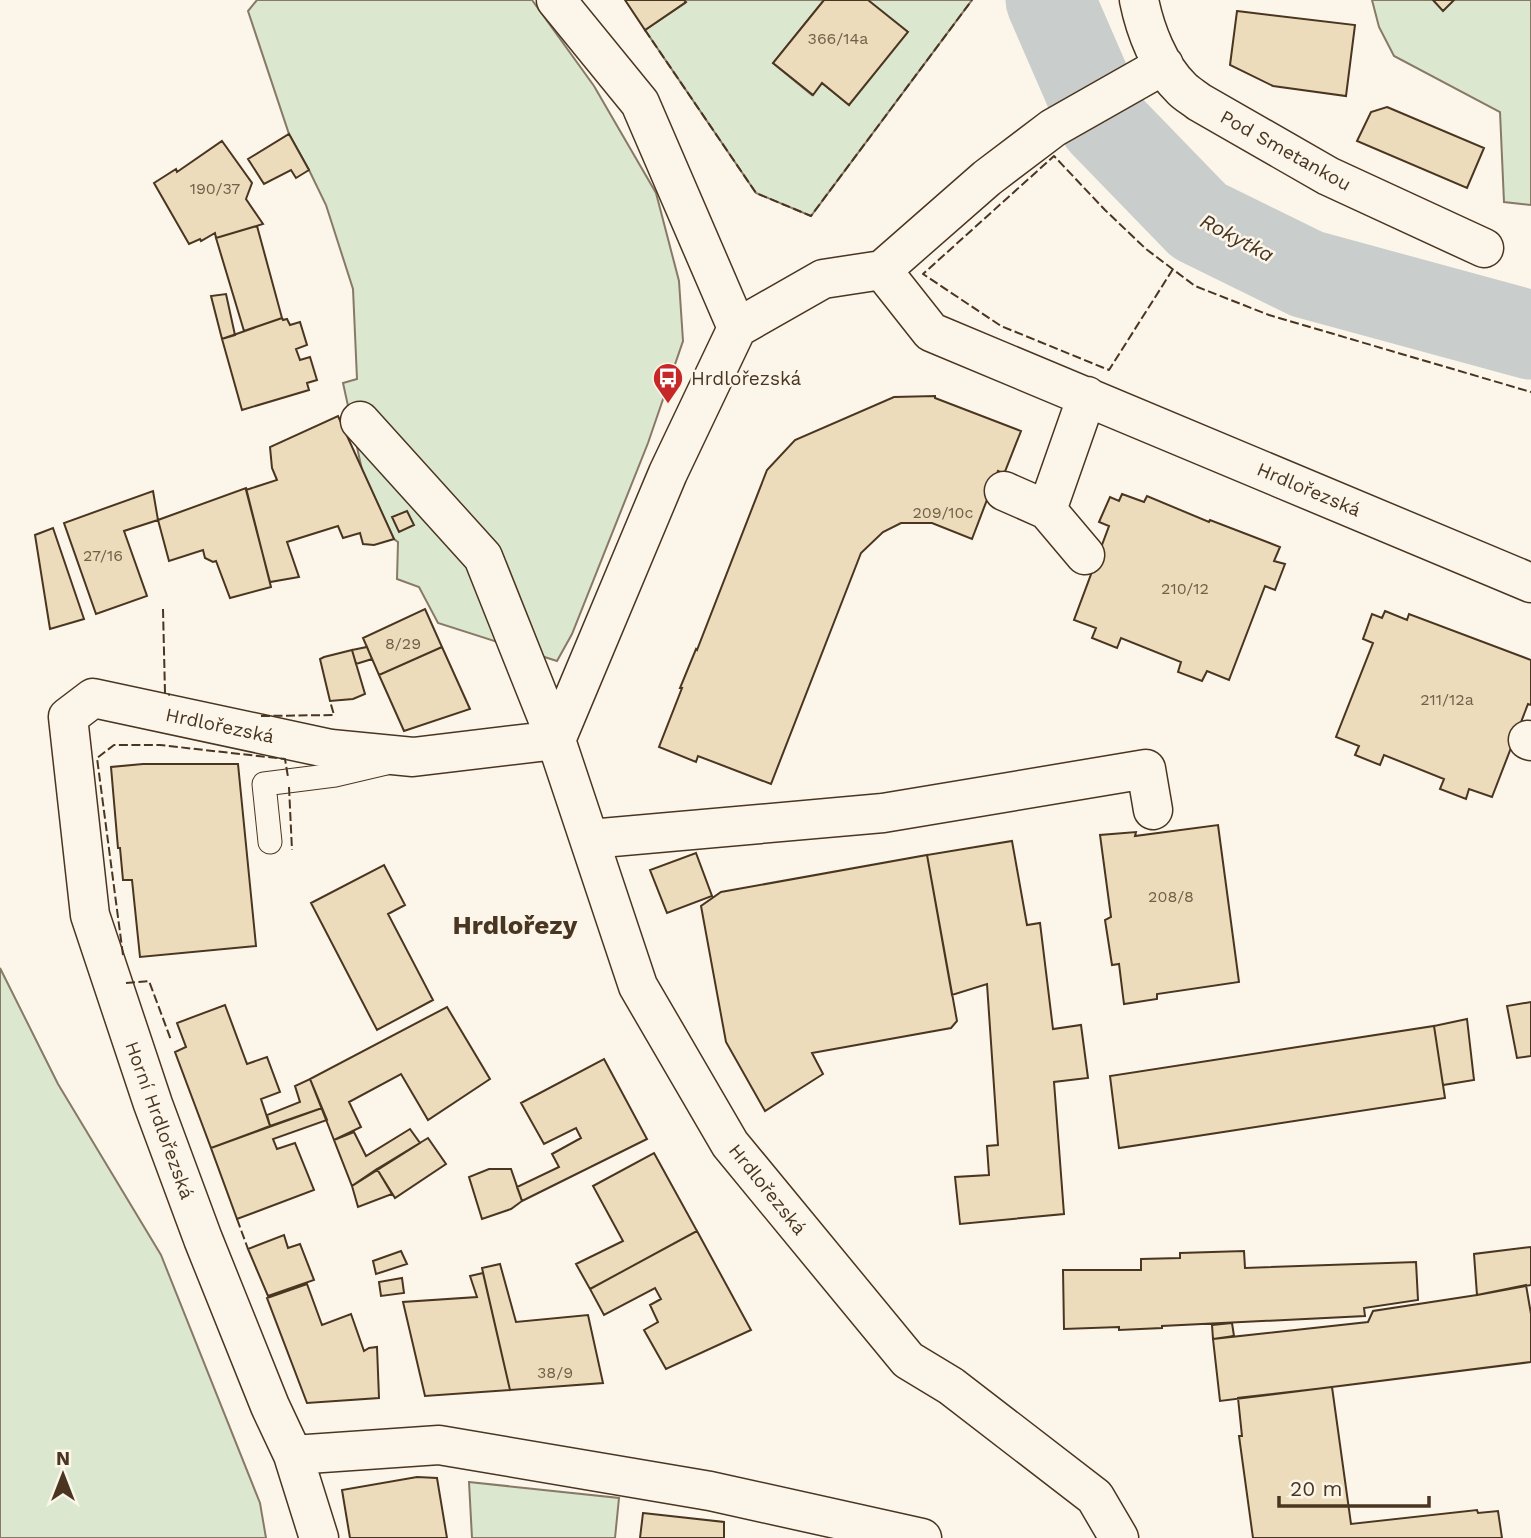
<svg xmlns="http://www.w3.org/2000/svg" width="1531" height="1538" viewBox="0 0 1531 1538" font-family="'Work Sans',sans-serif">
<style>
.green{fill:#dce7d0;stroke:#887966;stroke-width:2}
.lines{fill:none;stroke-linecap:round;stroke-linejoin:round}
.river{stroke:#c9cecd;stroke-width:89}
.building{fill:#ecdcbc;stroke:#4a3520;stroke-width:2}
.lane-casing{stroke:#4a3520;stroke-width:25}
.street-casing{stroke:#4a3520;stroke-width:41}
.lane{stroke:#fbf6e9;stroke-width:23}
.street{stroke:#fbf6e9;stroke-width:38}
.fence{stroke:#4a3520;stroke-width:2;stroke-dasharray:9 3.5;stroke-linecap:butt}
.labels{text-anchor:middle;stroke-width:5;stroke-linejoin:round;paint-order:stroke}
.number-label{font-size:16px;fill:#725f47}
.street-label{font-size:19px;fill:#4a3520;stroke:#fbf6e9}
.poi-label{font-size:19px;fill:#4a3520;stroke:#fbf6e9;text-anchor:start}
.water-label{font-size:21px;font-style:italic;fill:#4a3520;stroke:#fbf6e9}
.district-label{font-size:26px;font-weight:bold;fill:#4a3520;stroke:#fbf6e9}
</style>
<rect width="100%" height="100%" fill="#fbf6e9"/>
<path class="green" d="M257,0H532L594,86L656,193L679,281L683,341L648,443L572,634L557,661L438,623L419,587L397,579L398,542L394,539L362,470L343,383L357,379L353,289L326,205L309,170L289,134L248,11Z
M684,0H824L773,63L812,95L822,83L849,105L868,0H972L811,216L756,193L645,30L685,3Z
M1372,0H1433L1443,10L1454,0H1531V205L1504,202L1500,112L1394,56L1379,27Z
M0,968L58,1084L161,1255L260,1503L266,1538H0Z
M469,1482L619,1498L615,1538H472Z"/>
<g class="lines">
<path class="river" d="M1050,0L1103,122L1199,221L1307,274L1531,335"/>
</g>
<path class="building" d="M625,0H684L686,2L645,30Z
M824,0H868L908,32L849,105L822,83L813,95L773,63Z
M1433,0H1454L1443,11Z
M1237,11L1355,25L1346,96L1273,86L1230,65Z
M1387,107L1484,148L1467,188L1357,141L1371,112Z
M289,134L309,170L296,178L291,170L264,184L248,159Z
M222,141L252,183L246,199L263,224L216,238L215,233L201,241L200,239L189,244L154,183L176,169L177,172Z
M257,226L282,318L244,331L216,238Z
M226,294L235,335L222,339L211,296Z
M282,318L283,320L287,319L290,325L300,322L307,345L296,349L300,360L310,357L317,380L307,383L309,390L242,410L222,339Z
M935,396V398L1021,431L1004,474L998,471L972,539L932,523H901L883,532L861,553L771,784L698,756L696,762L659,747L682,688H680L696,649L697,650L767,470L795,440L894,397Z
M338,416L394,539L374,545L363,544L360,533L343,538L338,526L287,542L299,577L270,582L246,490L277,480L272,468L270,447Z
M246,488L271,587L230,598L216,561L213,562L205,558L203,550L169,561L158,520Z
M153,491L158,520L124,531L147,596L96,614L64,523Z
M1122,494L1144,502L1147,496L1209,522L1210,520L1280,547L1274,561L1285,564L1275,590L1265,586L1229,680L1207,671L1202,681L1178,672L1181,662L1121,638L1117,648L1092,638L1096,628L1074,620L1109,526L1099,522L1110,497L1119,501Z
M407,511L414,525L399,532L392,517Z
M53,528L84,619L50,629L35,535Z
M425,609L442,647L379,675L363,638Z
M1385,611L1407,620L1409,614L1531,660V705L1528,704L1492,797L1469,789L1466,799L1440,789L1444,779L1384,755L1380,765L1355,755L1359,746L1336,737L1373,643L1363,639L1372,614L1382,618Z
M367,647L372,659L356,664L352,650Z
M442,647L470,709L404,731L379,675Z
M352,650L365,694L353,699L330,701L320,659L324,657Z
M143,764H238L256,946L140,957L132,880H123L120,848H118L111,767Z
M1218,825L1239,982L1157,994V999L1124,1004L1119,964L1112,965L1105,920L1111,917L1100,835L1136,832L1135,836Z
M1012,841L1027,925L1040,923L1053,1029L1081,1025L1088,1078L1054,1082L1064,1214L960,1224L955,1177L989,1175L987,1146L998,1145L987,984L952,995L927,855Z
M696,853L712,896L667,913L650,870Z
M927,855L957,1021L951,1028L812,1053L823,1074L765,1111L726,1042L701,906L721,892Z
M384,865L405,905L388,914L433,1000L377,1030L311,903Z
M1531,1002V1056L1517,1058L1507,1006Z
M225,1005L247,1064L267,1057L280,1092L261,1099L270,1126L211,1148L175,1052L186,1047L177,1023Z
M447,1007L490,1079L428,1120L401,1074L349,1102L361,1127L334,1140L310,1079Z
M1467,1019L1474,1080L1443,1085L1434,1026Z
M1434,1026L1445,1098L1119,1148L1110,1076Z
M604,1059L647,1139L522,1201L517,1187L559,1167L552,1154L581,1138L576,1128L544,1144L521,1103Z
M310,1079L322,1108L270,1126L267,1115L300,1102L295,1086Z
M322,1108L327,1120L273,1139L277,1149L295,1143L314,1190L237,1219L211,1148Z
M410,1129L420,1143L352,1186L334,1140L354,1132L366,1156Z
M428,1138L446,1164L395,1198L377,1169Z
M654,1153L697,1231L590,1289L576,1264L623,1241L593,1186Z
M377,1169L392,1194L358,1207L352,1186Z
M489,1169H511L522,1201L511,1209L482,1219L469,1177Z
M697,1231L751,1330L666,1369L644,1330L658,1322L650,1305L661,1299L655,1288L604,1315L590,1289Z
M284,1235L288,1248L300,1244L314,1280L268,1296L248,1249Z
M1531,1247V1285L1477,1295L1474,1254Z
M401,1251L407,1264L376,1274L373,1261Z
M1244,1251L1245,1268L1416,1262L1418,1300L1364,1308L1365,1316L1162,1326V1328L1119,1330V1327L1064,1329L1063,1270H1141V1259L1180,1258V1253Z
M500,1264L516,1322L588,1315L603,1383L510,1390L482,1268Z
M483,1273L510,1390L425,1396L403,1302L477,1297L470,1276Z
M402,1278L404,1293L381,1296L379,1282Z
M307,1284L322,1325L351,1314L364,1351L369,1348L377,1347L379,1398L307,1403L267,1298Z
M1526,1285L1531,1314V1362L1220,1401L1213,1339L1368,1322L1373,1311L1477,1295Z
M1232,1323L1234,1336L1213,1339L1212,1325Z
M1332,1387L1351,1524L1477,1510L1478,1513L1498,1511L1502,1538H1253L1239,1436H1242L1238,1398Z
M417,1477L437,1478L447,1538H350L342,1490Z
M643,1513L724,1522V1538H640Z"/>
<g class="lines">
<g class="lane-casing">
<path id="lane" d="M270,842L264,784L335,775L386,763"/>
</g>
<g class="street-casing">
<path id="street" d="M556,0L640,103L737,328
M1139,0C1145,30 1159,67 1182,89C1187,94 1194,98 1199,102L1328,176L1484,248
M882,270L823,279L737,328L668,473L556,740L638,986L730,1144L908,1360L951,1386L1095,1497L1119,1538
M882,270L931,332L1531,583
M882,270L987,178L1053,128L1164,65
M1004,491L1047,510
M1085,555L1047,510L1087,396
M1528,740L1531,741
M590,839L883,813L1146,769L1153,810
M293,1455L439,1445L710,1491L922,1538
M319,1538L293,1455L270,1406L203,1239L153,1104L90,915L68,717L93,698L331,749L413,757L556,740L483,557L360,421"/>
</g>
<use href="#lane" class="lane"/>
<use href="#street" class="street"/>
<path class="fence" d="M645,30L756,193L811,216L972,0
M1173,269L1109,370L1001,326L923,274L1054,156L1105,210L1146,249L1195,286L1269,315L1531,392
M163,609L165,693L170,695
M261,716L334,715L330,701
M289,787L292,850
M123,955L97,758L114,745H160L285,759L288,777
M126,983L149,981L171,1040
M237,1219L248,1249"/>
</g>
<defs>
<g id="bus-pin" transform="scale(1.575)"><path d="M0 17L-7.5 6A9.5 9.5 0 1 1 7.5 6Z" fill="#c62828" stroke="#fbf6e9"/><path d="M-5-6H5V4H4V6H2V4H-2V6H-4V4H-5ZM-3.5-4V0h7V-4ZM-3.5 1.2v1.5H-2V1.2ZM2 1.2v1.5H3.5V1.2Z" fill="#fff"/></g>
</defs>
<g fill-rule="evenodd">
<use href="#bus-pin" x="668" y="378"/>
</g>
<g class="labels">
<g class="number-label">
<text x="838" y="44">366/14a</text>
<text x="215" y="194">190/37</text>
<text x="943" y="518">209/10c</text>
<text x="103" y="561">27/16</text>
<text x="1185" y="594">210/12</text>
<text x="403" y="649">8/29</text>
<text x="1447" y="705">211/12a</text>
<text x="1171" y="902">208/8</text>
<text x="555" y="1378">38/9</text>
</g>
<g class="street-label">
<text transform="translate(1286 150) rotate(29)" y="7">Pod Smetankou</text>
<text transform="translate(1309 489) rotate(23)" y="7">Hrdlořezská</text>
<text transform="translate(220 725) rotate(12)" y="7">Hrdlořezská</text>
<text transform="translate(160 1120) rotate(70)" y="7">Horní Hrdlořezská</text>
<text transform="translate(768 1189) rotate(51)" y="7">Hrdlořezská</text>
</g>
<g class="poi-label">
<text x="691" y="385">Hrdlořezská</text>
</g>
<g class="water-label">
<text transform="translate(1237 238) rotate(28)" y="7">Rokytka</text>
</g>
<g class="district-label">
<text x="515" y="934">Hrdlořezy</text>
</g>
</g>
<g transform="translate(63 1475)" stroke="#fbf6e9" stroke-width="5" paint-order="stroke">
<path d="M0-5L12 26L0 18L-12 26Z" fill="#4a3520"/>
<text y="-10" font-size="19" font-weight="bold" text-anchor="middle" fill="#4a3520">N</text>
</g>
<path d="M1279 1496v10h150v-10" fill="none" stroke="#4a3520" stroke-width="3.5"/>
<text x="1290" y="1496" font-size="21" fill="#4a3520" stroke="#fbf6e9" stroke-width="5" paint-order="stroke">20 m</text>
</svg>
